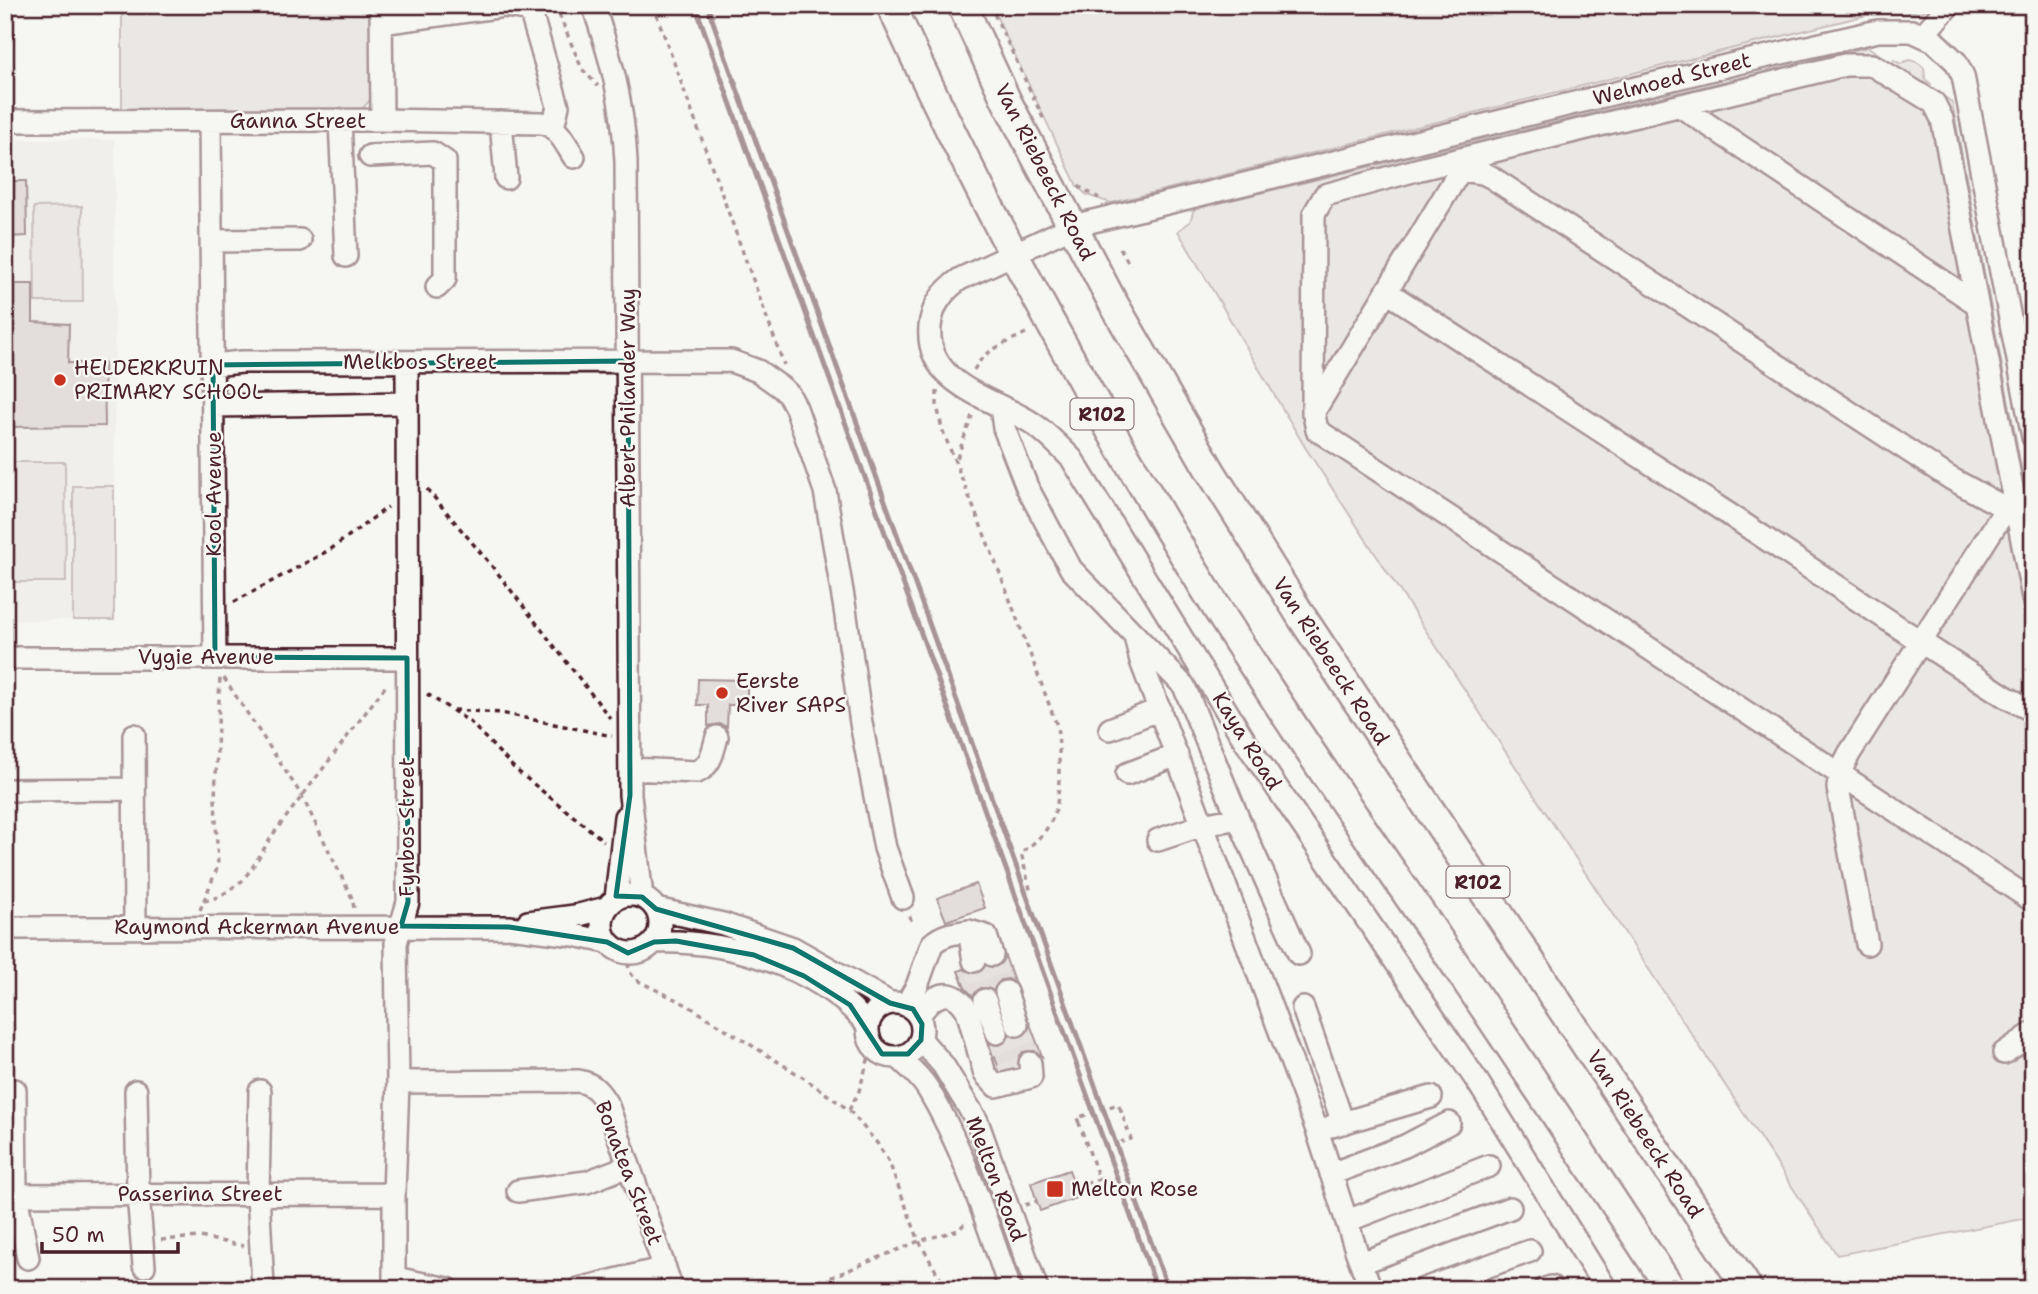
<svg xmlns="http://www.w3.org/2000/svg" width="2038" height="1294" viewBox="0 0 2038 1294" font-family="'Shantell Sans',sans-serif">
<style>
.built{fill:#e9e6e3}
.green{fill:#ddd6d5;stroke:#947a80;stroke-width:2}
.building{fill:#ccc1c0;stroke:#4a1f2b;stroke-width:2}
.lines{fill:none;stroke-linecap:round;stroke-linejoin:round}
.minor-tunnel{stroke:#d4cbca;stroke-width:21;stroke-dasharray:21 10;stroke-linecap:butt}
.minor-casing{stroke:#4a1f2b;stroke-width:26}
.major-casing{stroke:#4a1f2b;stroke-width:33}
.path{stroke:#4a1f2b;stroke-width:3.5;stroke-dasharray:5 5;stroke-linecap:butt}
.minor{stroke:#f6f6f2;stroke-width:21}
.major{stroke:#f6f6f2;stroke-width:28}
.rail{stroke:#4a1f2b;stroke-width:5}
.path-bridge{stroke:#4a1f2b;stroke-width:3.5;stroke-dasharray:5 5;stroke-linecap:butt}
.marked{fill:none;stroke:#0f766e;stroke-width:5;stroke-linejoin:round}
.poi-dot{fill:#c8321e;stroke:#f6f6f2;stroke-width:2.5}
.labels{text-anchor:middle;stroke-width:5;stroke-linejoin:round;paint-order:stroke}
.shield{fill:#f6f6f2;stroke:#7e6067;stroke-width:2}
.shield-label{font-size:19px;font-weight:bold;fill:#4a1f2b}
.street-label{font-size:21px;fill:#4a1f2b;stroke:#f6f6f2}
.poi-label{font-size:21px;fill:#4a1f2b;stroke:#f6f6f2;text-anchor:start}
</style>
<rect width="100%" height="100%" fill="#f6f6f2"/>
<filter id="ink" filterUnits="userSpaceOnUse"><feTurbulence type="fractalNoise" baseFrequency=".0143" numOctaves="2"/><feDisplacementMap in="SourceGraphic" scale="14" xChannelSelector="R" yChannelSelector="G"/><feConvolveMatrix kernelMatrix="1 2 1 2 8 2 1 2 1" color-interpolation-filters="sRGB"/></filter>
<g filter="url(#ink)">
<path class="built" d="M5,140H115L114,620H5Z"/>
<path class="green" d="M122,5H375L371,99L362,109L355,112L122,115Z
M991,5H1935L1919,13L1891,9L1111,203L1087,195L1077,186Z
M1868,47L1892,63L1894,60L1901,64C1910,57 1917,61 1924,68L1925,79L1931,84L1930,87L1952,102L2033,529V1217L1837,1255L1305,447L1178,231L1190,222L1194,209Z
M82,206L83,302H35L34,207Z
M5,462H65L66,582H5Z
M73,486H114V620H73Z"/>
<path class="building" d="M5,181H26L27,236L5,237Z
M5,284H33V322L69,324L68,363H104L105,426L5,427Z
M698,679L747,680V705H728L727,727L720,724L708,726V705H697Z
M976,884L985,908L946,921L937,898Z
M1005,956L1014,982L1008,979L1001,980L993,990L981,988L973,996L965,988L958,971L964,969L969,973L977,974L986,966L995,968L1001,964Z
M1030,1024L1042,1056L1035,1051L1023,1052L1019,1057L1017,1065L1000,1071L990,1044L1002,1045L1010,1036L1022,1037L1027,1033Z
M1069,1170L1079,1197L1040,1211L1031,1183Z"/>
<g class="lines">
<path class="minor-tunnel" d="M992,955L1006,992
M974,961L985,1000
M1017,1025L1030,1063
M997,1033L1010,1070"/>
<g class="minor-casing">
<path id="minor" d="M381,5L382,120
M593,5C612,61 623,103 626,161L630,795L642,897
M381,23L504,6L521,8L531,13L558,106L553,127
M1923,35L1949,5
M1680,106L1977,304
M340,120L346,256
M5,121L382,120L542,123C558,126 566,145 574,157
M210,121L215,657
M501,122L506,178
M370,156L433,153L445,161V279L437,287
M1461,170L1483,173L1491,177L1950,478L1996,503L2015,510
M212,241L300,240
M1387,292L1730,515L1921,642L2006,697L2033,711
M213,365L242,362L731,361L758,371L782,388L789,395L796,408L825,491L845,609L861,723L885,848L903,898
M213,406L407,403
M1001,407L1004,428L1027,487L1071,569L1184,686L1238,818L1299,954
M1313,413L1467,159
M2033,598L1942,119L1934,103L1872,65H1845L1420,169L1325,195L1314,214L1313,410L1317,430L2033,901
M1135,636L1141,661L1317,1130L1357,1253L1371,1289
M5,658H407
M1110,729L1160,709
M134,735L135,927
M630,769L697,772C711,766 713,751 717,737
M1127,774L1177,755
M5,790L133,789
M1158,840L1203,825L1238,818
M602 924a29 29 0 1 1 58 0a29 29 0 1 1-58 0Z
M616,899L625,817
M656,909L723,924L793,948L890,1003
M528,922L575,916L606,908
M5,928L509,927L574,935L607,942
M969,931L986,936L992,955
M654,942C726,939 822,967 868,1026
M1867,944L1838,788L1840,772L1849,754L2007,507
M1006,992L1017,1025
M985,1000L997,1033
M868 1030a27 27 0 1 1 54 0a27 27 0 1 1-54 0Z
M906,1005L917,986L932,944C943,934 954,933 969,931L974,961
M1303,1008L1343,1123
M919,1016C932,995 951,984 967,1010L985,1074L996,1086L1031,1077L1030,1063
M921,1040L943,1065L977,1121L1037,1289
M2004,1053L2033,1033
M898,1057C909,1067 920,1076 928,1089C964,1149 987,1223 1010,1289
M398,1082L578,1081C594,1083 601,1094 608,1106L672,1289
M15,1090L16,1195L28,1258
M136,1091L138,1194L144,1266
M260,1091L258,1194L263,1287
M1332,1126L1431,1097
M1331,1174L1405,1146L1449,1123
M518,1191L587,1182L628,1166
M5,1195L394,1194
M1347,1221L1489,1166
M1361,1263L1510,1208
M395,1278L448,1289
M394,1289V1194L398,1082L396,943L408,902L407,362
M579,1289L665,1268
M1424,1289L1530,1251
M1545,1289L1551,1287
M1606,1289L1479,1084L1245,741L1072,459C1059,446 1047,433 1032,423C993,398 925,385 930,327C932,305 943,291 960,279L1073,226L1742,62L1878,31H1912L1934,41L1956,62L1963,76L2033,437"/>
</g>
<g class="major-casing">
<path id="major" d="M891,5C980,200 1083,389 1194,571C1269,694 1351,812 1432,930C1513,1049 1592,1169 1671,1289
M962,5L1007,102L1112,301L1211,472L1303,619L1748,1289"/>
</g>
<path class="path" d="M555,5L582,69L598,86
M653,5L784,365
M990,5L1044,120
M1078,186L1099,198
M1120,248L1128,262
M974,370C984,349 1009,342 1028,332
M937,391V405L942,429L1001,576L1056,723C1060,740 1059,756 1059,773C1059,812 1054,829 1021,853L1031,893
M957,458L973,413
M427,489L496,571L610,718
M234,602L331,549L388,507
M224,678L302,796L352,898L354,908
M427,694L470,722L515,769L604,841
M454,710L501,713L612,736
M204,901L219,897L242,881L252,868L274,833L388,683
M200,910L218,866L215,799L220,676
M910,916L912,924
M628,963L629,971L636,980L687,1005L804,1078L849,1110L877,1143L889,1162L919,1241L946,1289
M1120,1108L1131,1139L1121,1142
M849,1110L859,1091L869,1057
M1099,1179L1108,1176
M1076,1187L1099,1179L1079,1123
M1025,1205L1037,1201
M161,1240L200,1237L244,1246
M803,1289L919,1241L959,1230L963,1225L968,1224"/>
<use href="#minor" class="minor"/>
<use href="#major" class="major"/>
<path class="rail" d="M695,5L1157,1289
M707,5L1168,1289"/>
<path class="path-bridge" d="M1079,1123L1077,1118L1118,1104L1120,1108"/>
</g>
</g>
<path d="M0 0H2038V1294H0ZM628,361L630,795L616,896L642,897L656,909L793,948L890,1003L913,1009L922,1024L921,1040L908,1054H882L850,1005L804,976L754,955L676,941L654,942L628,953L607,942L509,927L401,926L408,902L407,658L215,657L213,365Z" fill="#f6f6f2" fill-opacity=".55" fill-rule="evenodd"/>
<path class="marked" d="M628,361L630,795L616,896L642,897L656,909L793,948L890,1003L913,1009L922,1024L921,1040L908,1054H882L850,1005L804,976L754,955L676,941L654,942L628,953L607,942L509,927L401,926L408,902L407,658L215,657L213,365Z"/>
<g class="poi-dot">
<circle cx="60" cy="380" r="7"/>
<circle cx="722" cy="693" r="7"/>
<rect x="1046" y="1180" width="18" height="18" rx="3.5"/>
</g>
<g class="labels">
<g class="shield">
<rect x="1070.5" y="398.5" width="63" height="31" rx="5"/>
<rect x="1446.5" y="866.5" width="63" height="31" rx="5"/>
</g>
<g class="shield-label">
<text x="1102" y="421">R102</text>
<text x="1478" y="889">R102</text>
</g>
<g class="street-label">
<text transform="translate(1672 79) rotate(-14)" y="7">Welmoed Street</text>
<text x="298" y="128">Ganna Street</text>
<text transform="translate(1045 172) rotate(63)" y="7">Van Riebeeck Road</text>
<text x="420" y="369">Melkbos Street</text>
<text transform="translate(628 398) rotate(-90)" y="7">Albert Philander Way</text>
<text transform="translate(214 494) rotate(-90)" y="7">Kool Avenue</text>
<text x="206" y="664">Vygie Avenue</text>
<text transform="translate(1331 661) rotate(57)" y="7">Van Riebeeck Road</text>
<text transform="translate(1247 741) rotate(58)" y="7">Kaya Road</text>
<text transform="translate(407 827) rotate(-90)" y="7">Fynbos Street</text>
<text x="257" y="934">Raymond Ackerman Avenue</text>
<text transform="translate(1645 1134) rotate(57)" y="7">Van Riebeeck Road</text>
<text transform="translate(629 1173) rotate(69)" y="7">Bonatea Street</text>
<text transform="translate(996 1179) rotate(69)" y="7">Melton Road</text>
<text x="200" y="1201">Passerina Street</text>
</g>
<g class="poi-label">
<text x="74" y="375">HELDERKRUIN<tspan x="74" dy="24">PRIMARY SCHOOL</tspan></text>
<text x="736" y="688">Eerste<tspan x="736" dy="24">River SAPS</tspan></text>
<text x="1071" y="1196">Melton Rose</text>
</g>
</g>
<rect width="2038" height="1294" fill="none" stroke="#f6f6f2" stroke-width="28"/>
<rect x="14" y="14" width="2010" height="1266" fill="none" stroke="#4a1f2b" stroke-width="2.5" filter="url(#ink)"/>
<path d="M42 1242v10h136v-10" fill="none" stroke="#4a1f2b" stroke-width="3.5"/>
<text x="52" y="1242" font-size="21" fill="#4a1f2b" stroke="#f6f6f2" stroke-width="5" paint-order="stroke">50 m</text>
</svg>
